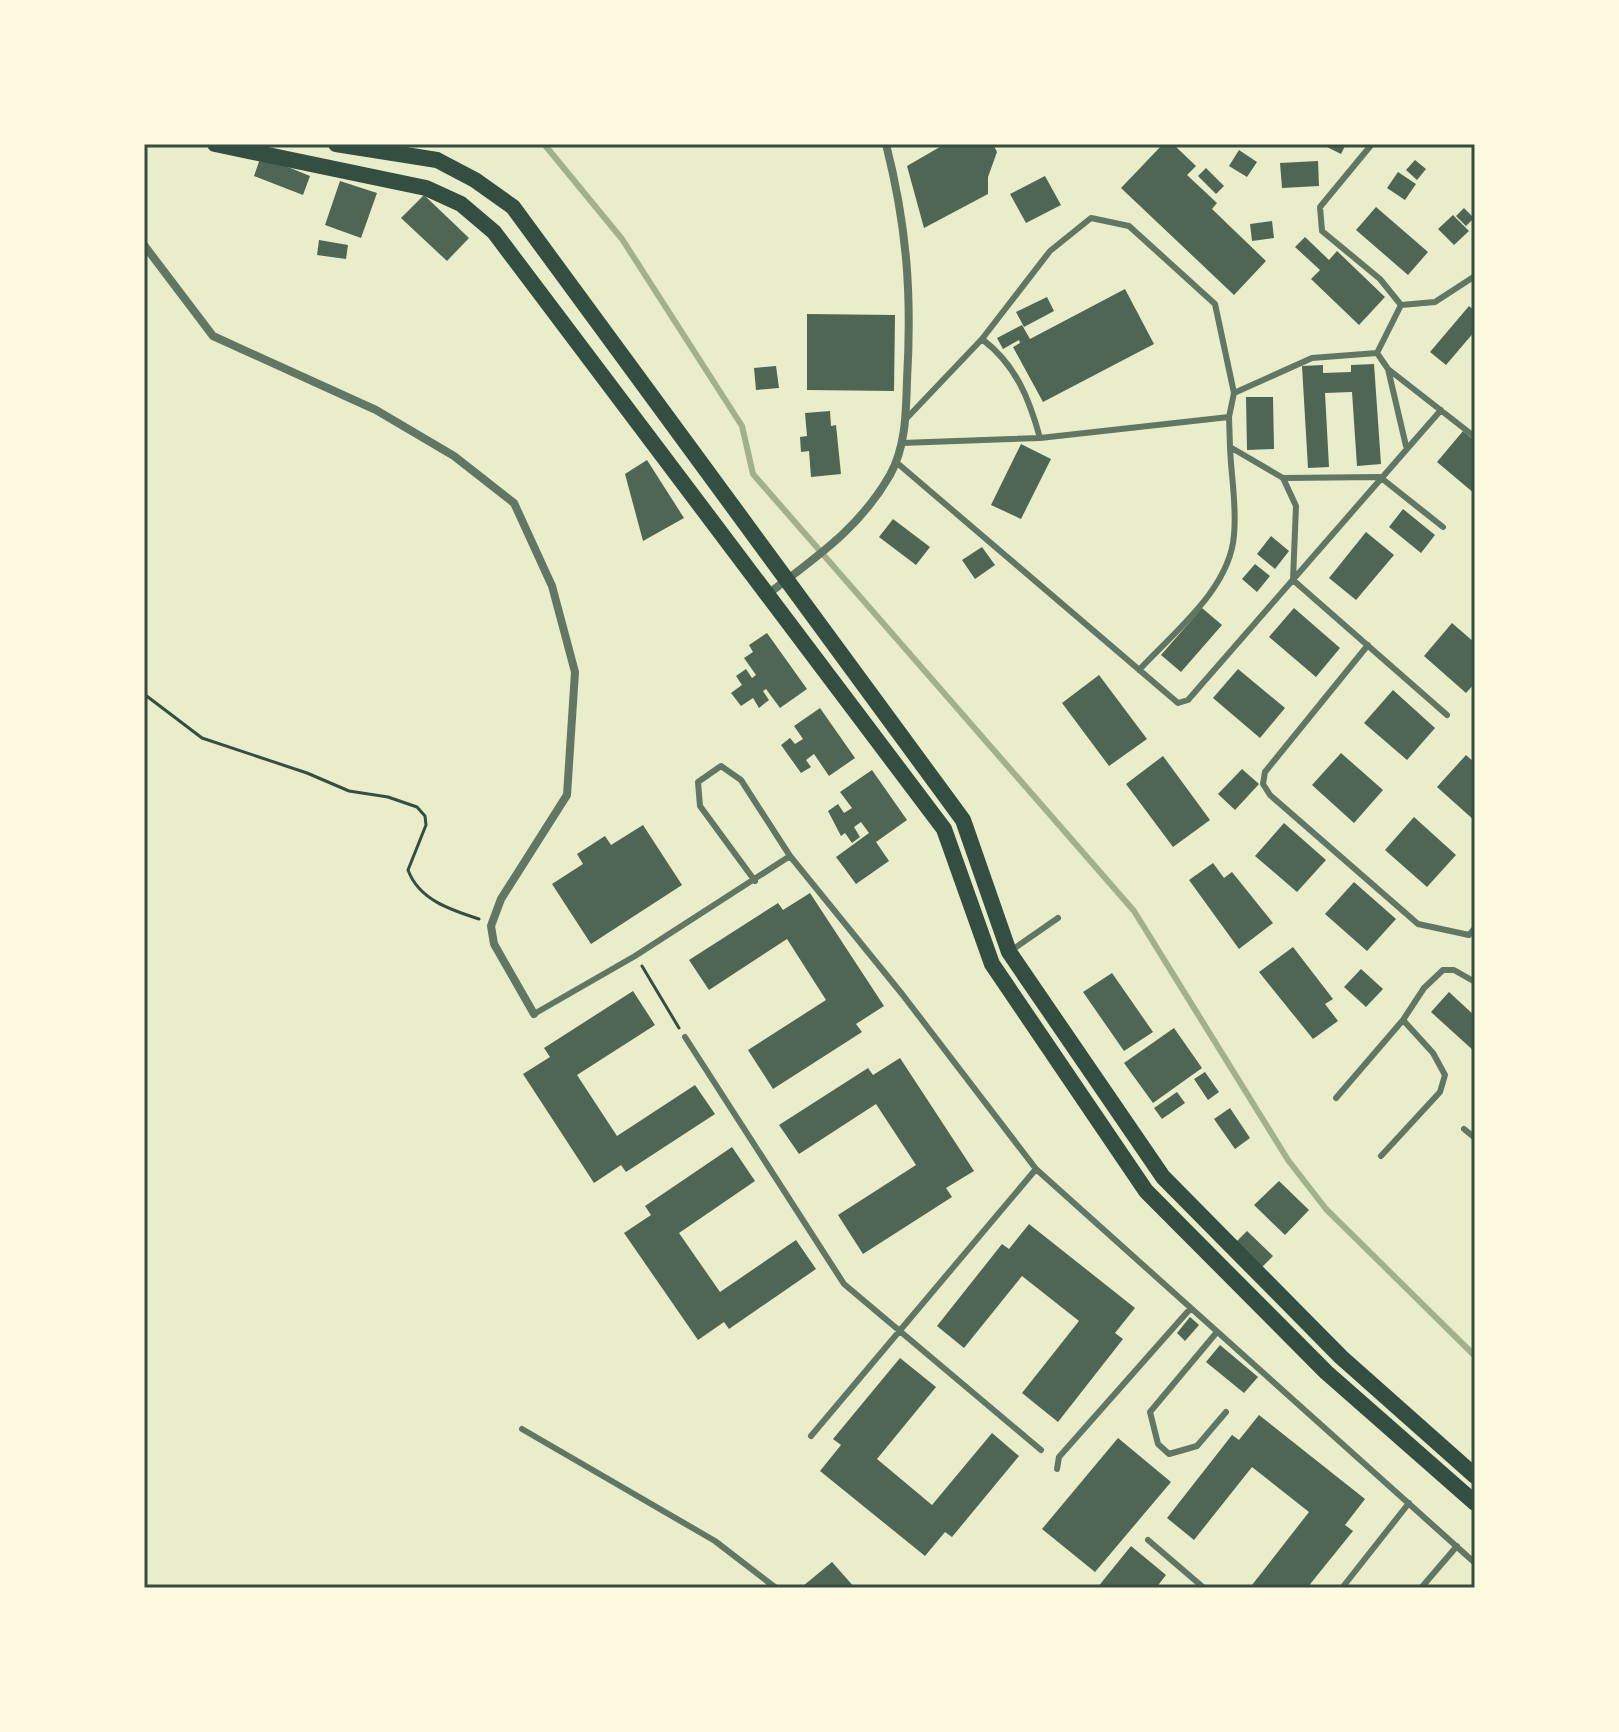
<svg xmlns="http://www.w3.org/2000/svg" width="1619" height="1732" viewBox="0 0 1619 1732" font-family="'Source Sans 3',sans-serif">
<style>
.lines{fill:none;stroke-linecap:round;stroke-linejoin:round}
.stream{stroke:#a3b18a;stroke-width:6}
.building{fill:#4f6655}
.path{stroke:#344e41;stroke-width:3}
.service{stroke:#617663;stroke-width:6}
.minor{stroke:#617663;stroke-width:8}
.secondary{stroke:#344e41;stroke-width:16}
.neatline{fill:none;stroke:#344e41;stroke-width:3}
</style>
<rect width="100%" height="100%" fill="#e9edc9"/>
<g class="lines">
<path class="stream" d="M544,144L622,239L742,426L753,474L1134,911L1288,1160L1326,1209L1475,1356"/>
</g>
<path class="building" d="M945,144H993L997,152L988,177V194L924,228L907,166Z
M1163,144H1173L1196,166L1187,175L1217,203L1212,209L1266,261L1234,295L1121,188Z
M1329,144H1346L1341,154L1327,147Z
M1239,150L1257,162L1247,177L1229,166Z
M261,156L310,176L303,195L254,176Z
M1415,160L1426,169L1417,180L1406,170Z
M1318,161L1319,186L1282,188L1280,163Z
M1206,168L1224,186L1216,194L1198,176Z
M1398,172L1416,184L1405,200L1387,188Z
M1045,176L1061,205L1026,223L1010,194Z
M340,181L377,193L361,238L325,225Z
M424,195L469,238L447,261L401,218Z
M1376,207L1428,252L1408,275L1356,230Z
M1464,208L1474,218L1466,226L1456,216Z
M1453,215L1469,231L1454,245L1438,229Z
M1272,221L1274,238L1252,241L1250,224Z
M1305,237L1329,260L1337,251L1385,297L1359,325L1311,279L1320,270L1295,247Z
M319,240L348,245L346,259L317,255Z
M1125,289L1154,344L1043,402L1013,347L1020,343L1019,340L1003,349L997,338L1022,325L1030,339Z
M1047,297L1054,311L1024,327L1016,312Z
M1469,306L1475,311V331L1446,365L1430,352Z
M807,314L895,315L894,391L807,390Z
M1374,364L1381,464L1357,466L1352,392L1325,393L1329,467L1308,468L1302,366L1323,365V373L1351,372V365Z
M776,366L779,388L756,390L754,368Z
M1246,397H1273L1274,449L1247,450Z
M830,411L831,426L836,425L841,474L811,477L809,451L801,452L800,437L807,436L805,413Z
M1463,431L1475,441V494L1437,462Z
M1021,444L1051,459L1021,519L991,505Z
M647,460L684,518L643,541L625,474Z
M1403,509L1435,535L1421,553L1389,527Z
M893,519L930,547L916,565L879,537Z
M1366,532L1394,555L1356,600L1329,578Z
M1271,536L1289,551L1275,569L1257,554Z
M982,547L995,565L975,579L962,560Z
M1255,564L1270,576L1257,592L1242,579Z
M1202,608L1222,625L1181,672L1161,655Z
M1294,608L1340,648L1316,677L1269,637Z
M1452,623L1475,643V683L1466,693L1424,656Z
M767,633L807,689L780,708L766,689L763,691L769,700L759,708L753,698L741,706L731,693L742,685L736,676L746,669L752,678L756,675L744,658L753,652L749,645Z
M1238,669L1285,708L1260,738L1213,698Z
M1099,675L1147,739L1109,766L1062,703Z
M1393,690L1435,728L1407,760L1364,723Z
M820,708L855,758L829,776L814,754L806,760L811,767L801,773L781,745L790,738L795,744L803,739L794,726Z
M1341,753L1383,790L1354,823L1312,785Z
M1466,755L1475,763V821L1437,787Z
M1163,756L1210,820L1173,847L1126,784Z
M1242,769L1259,784L1235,810L1218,794Z
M872,770L907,820L876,842L889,861L856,884L836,857L869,833L861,822L854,827L860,837L852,843L845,833L841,836L828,811L838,804L844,813L852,808L840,792Z
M1414,817L1456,855L1427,887L1385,850Z
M1284,823L1326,860L1297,892L1255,856Z
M643,825L682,885L591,944L552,884L583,864L577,854L605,836L611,845Z
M1213,863L1224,878L1232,872L1273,923L1239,949L1189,880Z
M1354,882L1396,919L1367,951L1325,914Z
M810,893L884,1006L856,1024L862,1032L773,1089L748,1050L826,1000L787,939L709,990L689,960L778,903L783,910Z
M1293,947L1333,999L1325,1004L1338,1021L1313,1039L1259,972Z
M1361,969L1383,989L1366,1007L1344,987Z
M1112,973L1153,1032L1124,1051L1083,992Z
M633,991L655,1025L577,1075L617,1136L695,1085L715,1114L626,1172L621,1165L594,1183L523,1074L550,1057L544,1048Z
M1449,992L1475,1016V1052L1431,1012Z
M1174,1028L1202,1068L1153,1103L1124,1063Z
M900,1058L974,1171L946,1188L952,1197L863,1254L838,1215L916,1165L876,1104L799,1154L779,1125L868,1068L873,1075Z
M1205,1072L1219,1092L1208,1100L1194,1079Z
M1177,1092L1185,1103L1162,1119L1154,1108Z
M1230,1108L1250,1138L1235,1149L1214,1119Z
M732,1147L755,1181L679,1233L720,1292L796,1240L816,1269L729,1329L724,1322L698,1340L624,1233L651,1215L645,1206Z
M1279,1181L1309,1210L1285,1235L1254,1205Z
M1029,1224L1135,1308L1115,1333L1123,1339L1058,1422L1022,1393L1079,1321L1022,1276L964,1348L937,1326L1002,1244L1009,1249Z
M1247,1231L1273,1256L1260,1269L1234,1244Z
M1190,1317L1199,1325L1185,1341L1177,1333Z
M1220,1345L1258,1377L1244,1393L1206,1362Z
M900,1358L936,1387L877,1459L932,1505L992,1433L1019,1456L952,1537L945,1532L925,1556L820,1471L841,1445L833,1439Z
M1259,1415L1365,1499L1345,1525L1353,1531L1307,1588H1256L1252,1585L1309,1512L1252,1467L1194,1540L1167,1518L1232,1435L1239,1440Z
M1118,1438L1171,1482L1095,1572L1042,1529Z
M1131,1546L1166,1575L1156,1588H1097Z
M832,1562L855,1588H805L803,1586Z"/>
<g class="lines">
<path class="path" d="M144,694L202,738L307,773L349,791L388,797L417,807L425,816L426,825L408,870C419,900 451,910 479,919
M642,966L679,1028"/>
<path class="service" d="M1372,144L1320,207L1322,231L1380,279L1401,305L1377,353
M1401,305L1435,302L1475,276
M982,339C1016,365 1029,398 1040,438
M1377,353L1388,369L1475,437
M1388,369L1406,446
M1234,393L1312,358L1377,353
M905,420L982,339L1050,251L1091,218L1129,226L1215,304L1234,393L1229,417L1230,447L1283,478L1380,477L1443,527
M902,443L1040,438L1229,417
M896,462L1178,703L1188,700L1441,410
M1283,478L1296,506L1293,580L1447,715
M1368,645L1265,772L1263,784L1270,795L1418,924L1469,935L1475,928
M1139,670C1174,632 1230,589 1234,535C1237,506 1231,476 1230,447
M755,881L700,806L698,782L721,766L741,780L790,856L902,994L1036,1169L1475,1563
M1012,950L1058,918
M534,1014L635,956L790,856
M685,1037L844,1284L1041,1450
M1336,1098L1403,1020L1424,988L1443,970H1454L1475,982
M1464,1129L1475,1138
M1381,1156L1440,1092L1445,1075L1433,1053L1403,1020
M1217,1332L1150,1412L1158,1444L1169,1454L1197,1446L1226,1412
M522,1429L715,1541L776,1588
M811,1436L1036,1169
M1057,1469L1059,1457L1190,1309
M1148,1540L1204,1588
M1342,1588L1409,1503
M1421,1588L1457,1546"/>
<path class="minor" d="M144,245L213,336L376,410L454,456L514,503L552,586L575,672L567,795L501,899L491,926L494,944L534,1014
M768,594C816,557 859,529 890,475C906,446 906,412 907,380C912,294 907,227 886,144"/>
<path class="secondary" d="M215,144L426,188L461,204L494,232L944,829L992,964L1146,1191L1326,1372L1475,1503
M336,144L437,160L475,180L513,207L963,820L1009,952L1163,1177L1341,1357L1475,1476"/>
</g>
<rect width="1619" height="1732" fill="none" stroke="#fefae0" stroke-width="292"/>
<rect x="146" y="146" width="1327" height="1440" class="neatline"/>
</svg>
